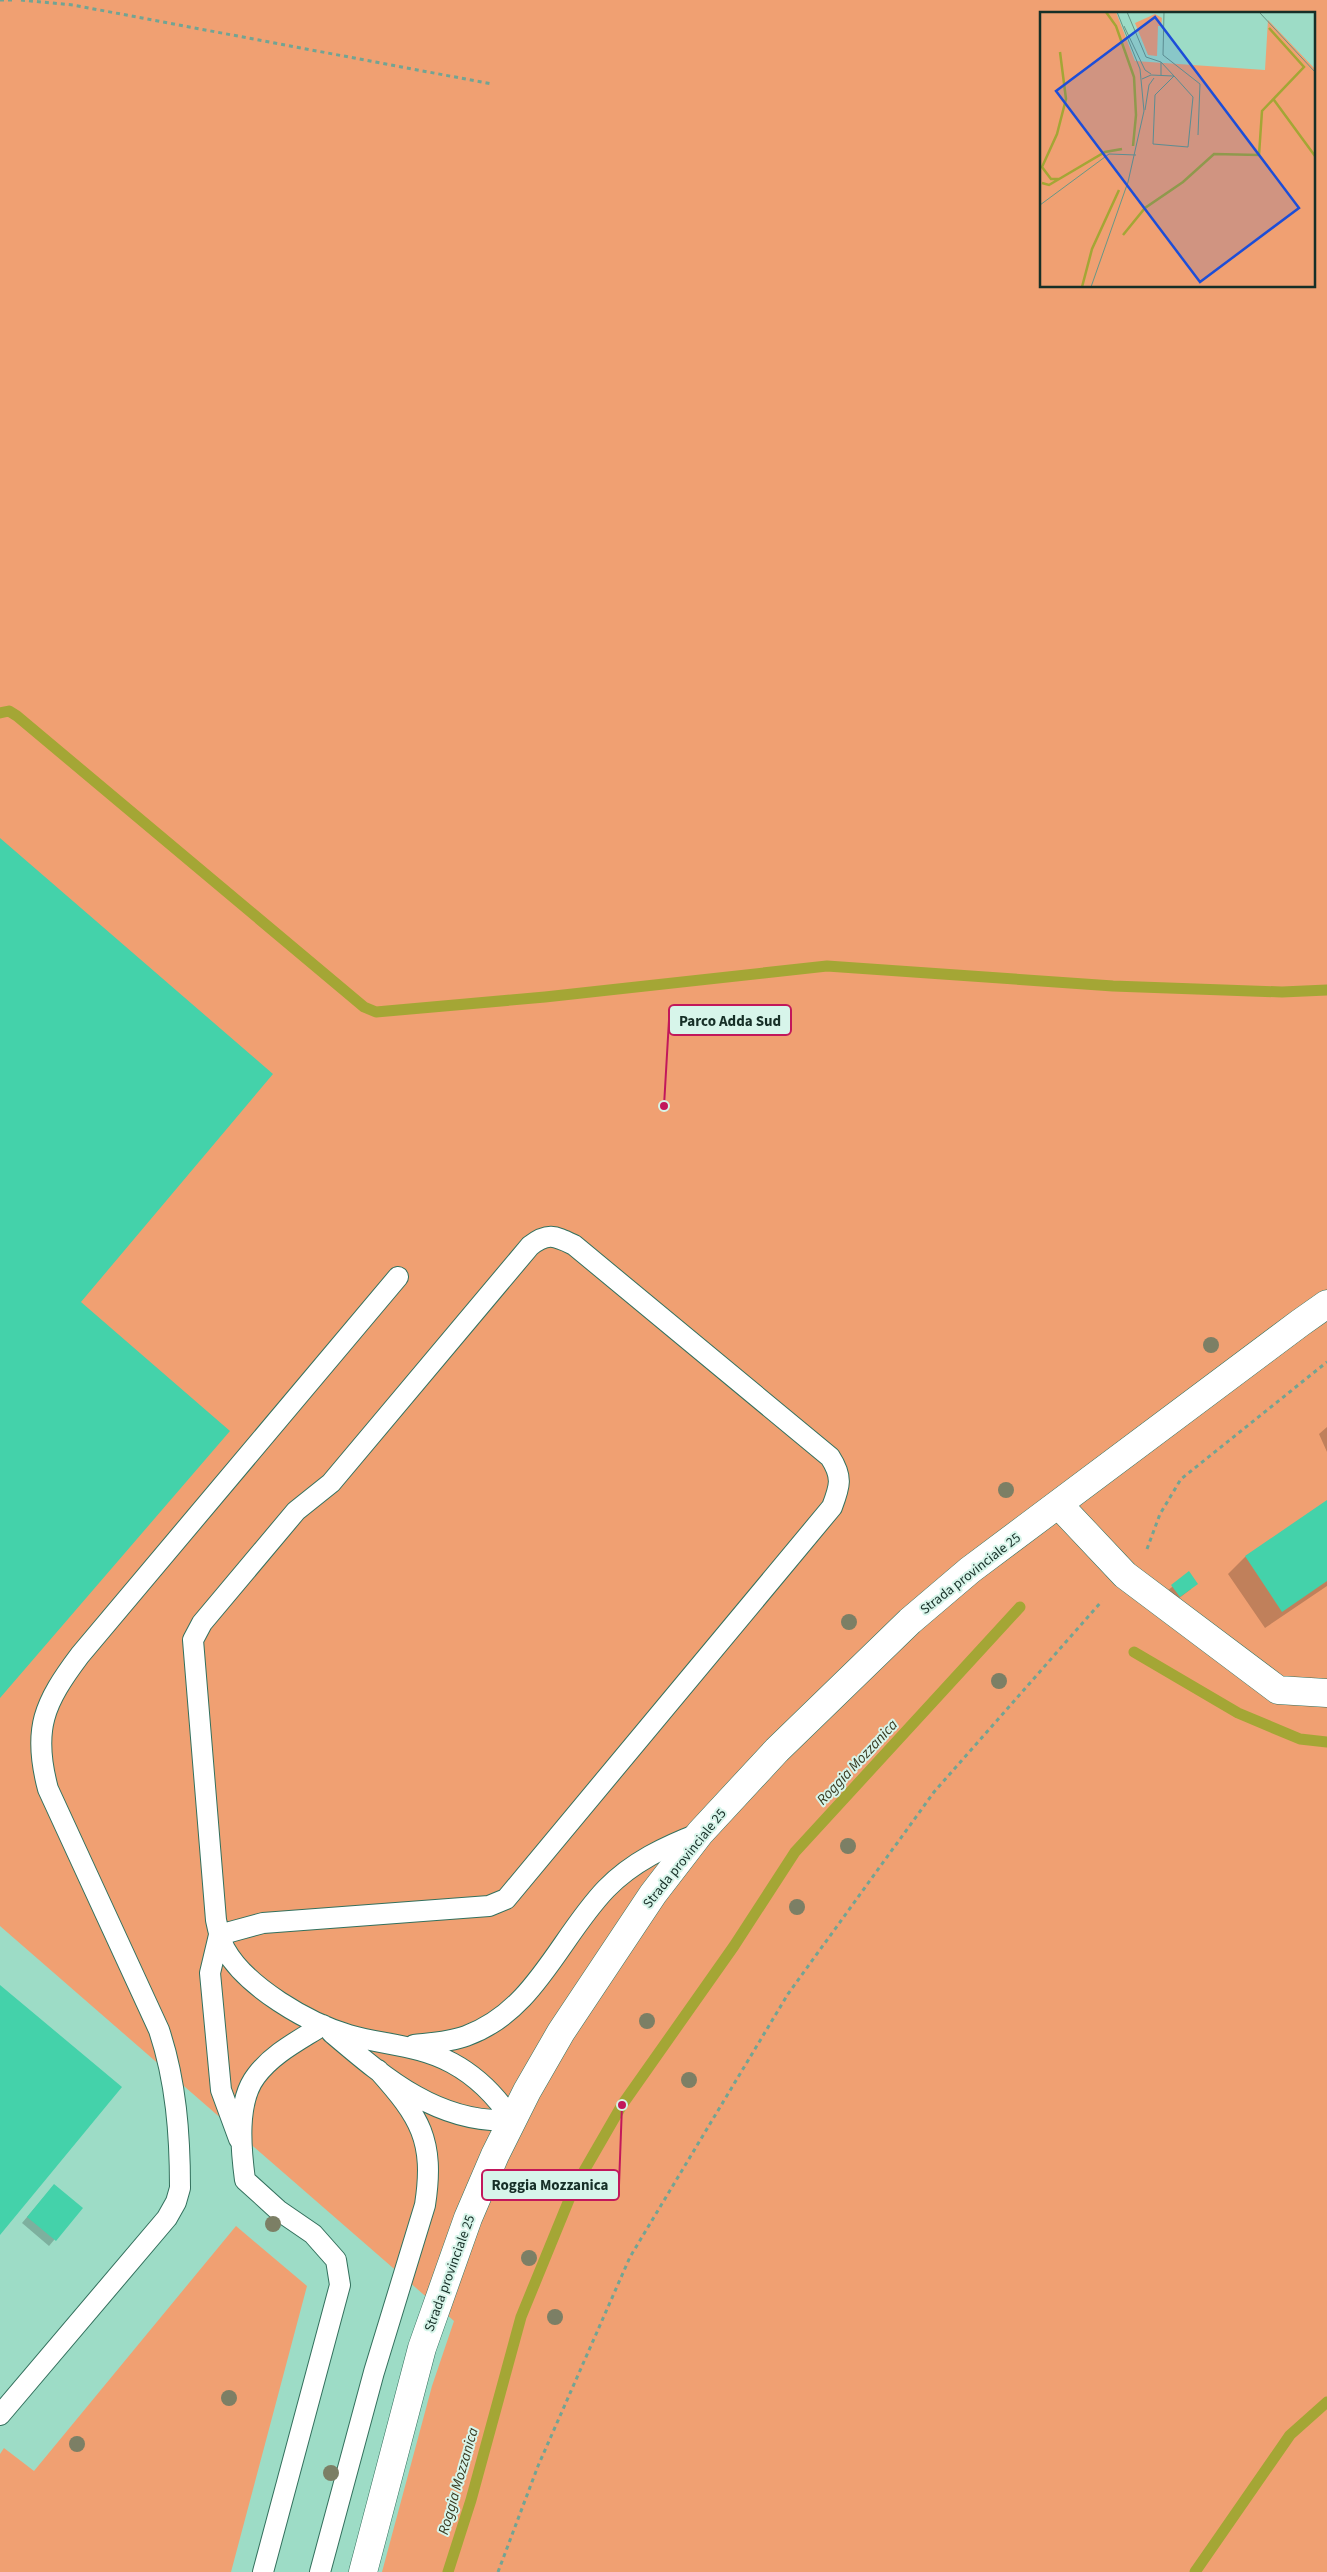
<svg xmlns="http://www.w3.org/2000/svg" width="1327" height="2572" viewBox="0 0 1327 2572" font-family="'Source Sans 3',sans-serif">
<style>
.green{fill:#f0a072;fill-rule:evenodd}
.shadow{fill:#0003}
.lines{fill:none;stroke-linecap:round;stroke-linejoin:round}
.stream{stroke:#a4a635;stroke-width:11}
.building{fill:#44d2aa}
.lane-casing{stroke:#33705d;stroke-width:22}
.street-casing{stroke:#33705d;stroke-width:29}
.secondary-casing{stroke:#33705d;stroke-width:29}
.path{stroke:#72a493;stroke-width:3;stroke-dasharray:4 4;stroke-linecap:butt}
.lane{stroke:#fff;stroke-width:20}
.street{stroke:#fff;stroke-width:28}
.secondary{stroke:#fff;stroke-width:28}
.tree{fill:#7c7f65}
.labels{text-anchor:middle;stroke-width:4;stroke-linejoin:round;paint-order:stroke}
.street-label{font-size:14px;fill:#162f27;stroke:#d7f5ea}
.water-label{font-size:15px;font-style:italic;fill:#393b22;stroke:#d7f5ea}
.inset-river{fill:none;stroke:#a4a635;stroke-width:2.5}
.inset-road{fill:none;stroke:#679786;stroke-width:1}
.view{fill:#1d4ed8;fill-opacity:0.15;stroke:#1d4ed8;stroke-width:2.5}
.inset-edge{fill:none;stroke:#162f27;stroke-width:2.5}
.leader{fill:none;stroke:#c2185b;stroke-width:2}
.callout-dot{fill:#c2185b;stroke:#d7f5ea;stroke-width:2}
.callout{fill:#d7f5ea;stroke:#c2185b;stroke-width:2}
.callout-label{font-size:15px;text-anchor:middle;font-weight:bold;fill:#162f27}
</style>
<rect width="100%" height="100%" fill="#9ddcc6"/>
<path class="green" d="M0,0H1327V2572H382L432,2386L454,2321L0,1926ZM1041,14H1313V286H1041Z
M236,2226L307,2286L231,2572H0V2454L4,2448L34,2471Z"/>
<path class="shadow" d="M1327,1427V1452L1319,1434Z
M1327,1502V1586L1265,1628L1228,1574L1245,1557Z
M1189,1573L1191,1589L1174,1602L1166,1592Z
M54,2185L81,2208L49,2246L22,2223Z"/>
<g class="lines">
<path class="stream" d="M0,713L9,711L17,716L364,1007L376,1012L545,997L827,966L1113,986L1282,992L1327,990
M1134,1652L1238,1713L1300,1739L1327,1742
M448,2572L471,2500L521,2317L573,2190L622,2105L734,1946L795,1852L1020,1607
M1195,2572L1290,2435L1327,2402"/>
</g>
<path class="building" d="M0,838L273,1074L81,1302L230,1431L0,1698Z
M1327,1500V1581L1282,1612L1245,1556Z
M1189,1571L1198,1584L1180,1597L1171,1585Z
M0,1985L122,2087L0,2235Z
M54,2184L83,2208L56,2241L27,2217Z"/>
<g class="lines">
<g class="lane-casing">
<path id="lane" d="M332,2033C385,2078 439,2125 512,2120
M414,2045C431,2043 450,2042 466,2036C535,2011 559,1938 606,1889C632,1862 666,1846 700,1833
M239,2139L221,2090L210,1973L219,1935L263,1923L489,1906L506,1899L832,1507C840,1486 843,1477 830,1457L574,1245C555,1236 548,1232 530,1246L331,1483L296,1511L202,1623L193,1640L216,1920C218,1930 220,1940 225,1949C246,1987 308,2023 349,2035C383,2045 420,2045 452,2063C476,2076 497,2097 512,2120
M0,2415L167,2218L176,2202L180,2188C180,2134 176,2081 159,2030L48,1789C32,1729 44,1703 80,1655L398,1277
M263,2572L340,2285L336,2260L313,2234L278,2210L245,2180C241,2150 236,2102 256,2076C273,2053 300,2040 323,2025
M320,2572L374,2372L425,2205C435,2140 420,2117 378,2070"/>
</g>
<g class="street-casing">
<path id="street" d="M1059,1505L1125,1575L1278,1690L1327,1693"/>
</g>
<g class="secondary-casing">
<path id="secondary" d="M363,2572L422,2348L468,2218L495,2155L527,2091L561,2032L653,1894L700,1833L777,1750L910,1621L970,1570L1300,1323L1327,1304"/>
</g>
<path class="path" d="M0,0H12
M21,0L73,5L492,84
M1147,1549L1160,1514L1181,1479L1327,1362
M498,2572L538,2466L630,2257L788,1994L934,1792L1102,1601"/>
<use href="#lane" class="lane"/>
<use href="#street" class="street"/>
<use href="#secondary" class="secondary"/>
</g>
<g class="tree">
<circle cx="1211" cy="1345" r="8"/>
<circle cx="1006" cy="1490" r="8"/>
<circle cx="849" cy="1622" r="8"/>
<circle cx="999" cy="1681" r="8"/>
<circle cx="848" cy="1846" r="8"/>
<circle cx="797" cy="1907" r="8"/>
<circle cx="647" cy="2021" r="8"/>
<circle cx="689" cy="2080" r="8"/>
<circle cx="273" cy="2224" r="8"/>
<circle cx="529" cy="2258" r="8"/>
<circle cx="555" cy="2317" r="8"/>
<circle cx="229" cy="2398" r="8"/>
<circle cx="77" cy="2444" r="8"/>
<circle cx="331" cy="2473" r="8"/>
</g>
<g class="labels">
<g class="street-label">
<text transform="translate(970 1573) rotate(-38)" y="5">Strada provinciale 25</text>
<text transform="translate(684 1858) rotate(-51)" y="5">Strada provinciale 25</text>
<text transform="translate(449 2273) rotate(-70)" y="5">Strada provinciale 25</text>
</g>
<g class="water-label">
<text transform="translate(857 1762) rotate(-47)" y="5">Roggia Mozzanica</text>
<text transform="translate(458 2481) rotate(-74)" y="5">Roggia Mozzanica</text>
</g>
</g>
<g transform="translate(1040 12)">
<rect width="275" height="275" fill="#9ddcc6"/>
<path d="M0,0H76L95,49L225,58L228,8L275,57V275H0ZM115,2L122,6L121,14H118L117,44L108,43L95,11Z" fill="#f0a072"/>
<path class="inset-river" d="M66,0L76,14L94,65L96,103L93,134M234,88L275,144M19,167H11L2,155L17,122L26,87L20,40M2,171L9,173L65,140L82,137M83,223L105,196L143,170L174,142L219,143L222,99L264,55L229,16M42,275L52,237L79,178"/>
<path class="inset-road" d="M87,0L106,45L121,50V63M124,0L123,43L160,72L158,123M220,1L275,60M84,14L105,58L111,62M102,67L111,63L133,64H134L135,65L153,85L148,135L113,132L115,83L134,64L121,50M105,98L109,73L114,66M0,193L69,142L96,143M51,275L88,170L104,99L100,57L77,0"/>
<path class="view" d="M115,5L259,196L160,270L16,79Z"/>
<rect width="275" height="275" class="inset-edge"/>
</g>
<path class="leader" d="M664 1106L669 1020M622 2105L619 2185"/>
<g class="callout-dot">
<circle cx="664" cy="1106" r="5"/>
<circle cx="622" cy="2105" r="5"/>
</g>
<g class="callout">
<rect x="669" y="1005" width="122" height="30" rx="5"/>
<rect x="482" y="2170" width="137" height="30" rx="5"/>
</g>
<g class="callout-label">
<text x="730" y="1026">Parco Adda Sud</text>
<text x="550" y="2190">Roggia Mozzanica</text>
</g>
</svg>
